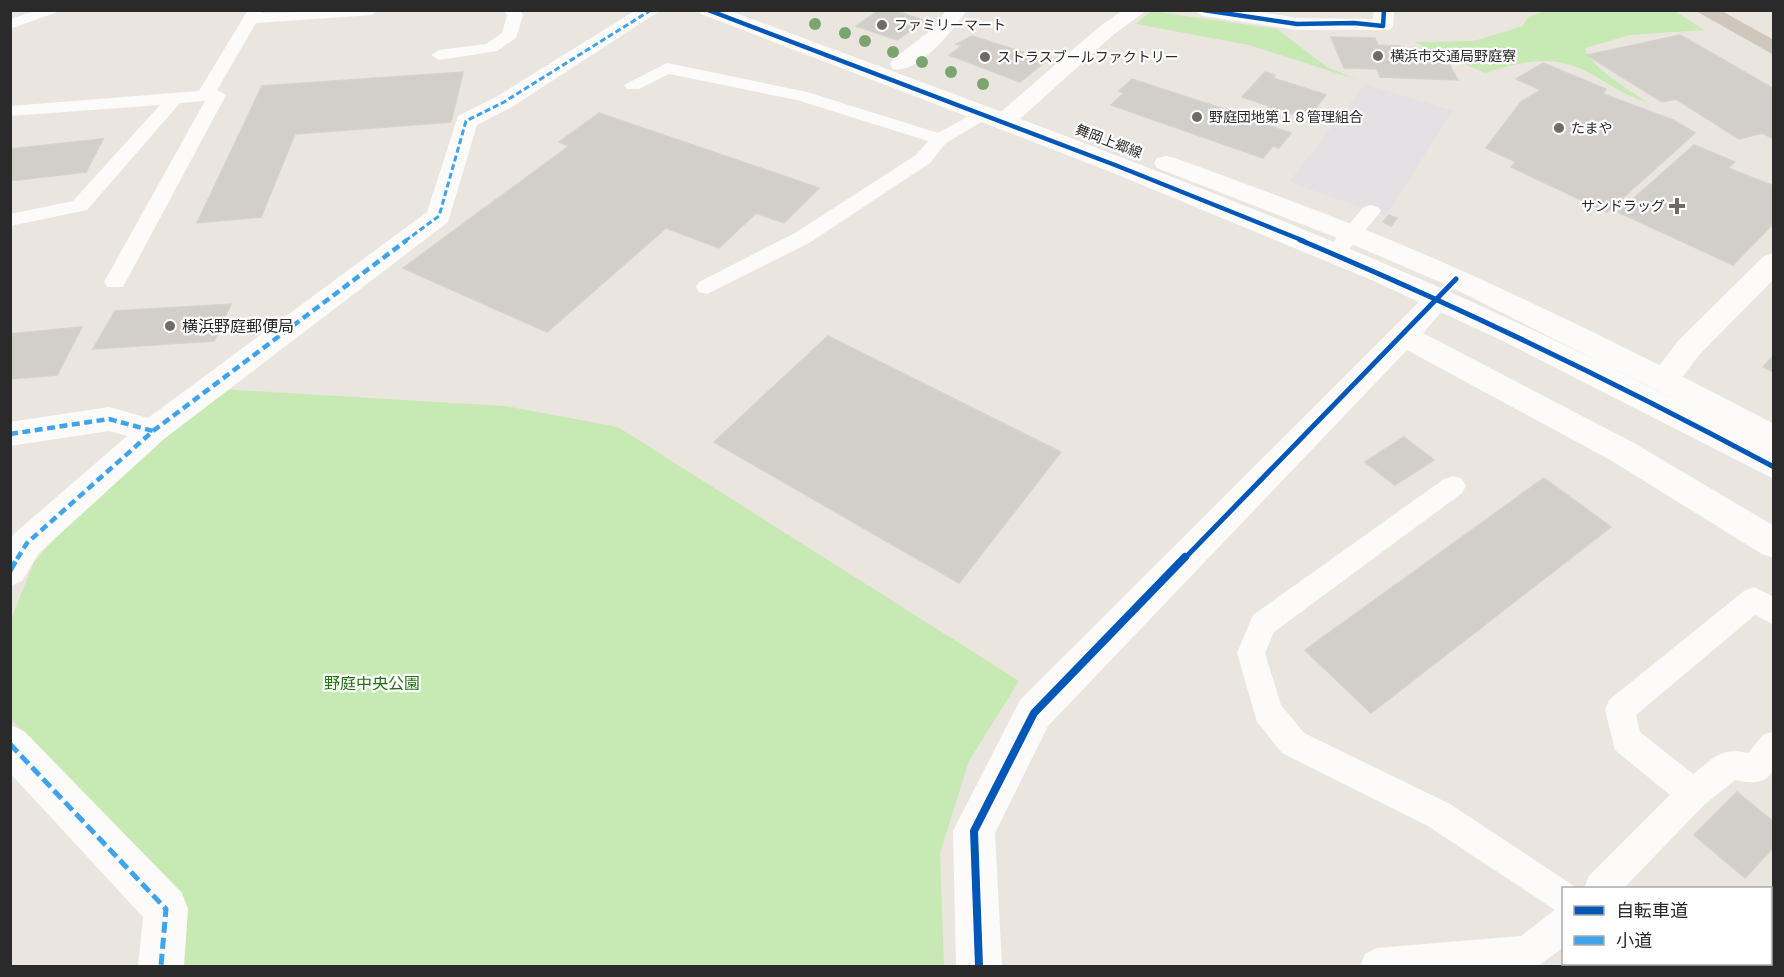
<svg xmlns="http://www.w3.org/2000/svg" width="1784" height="977" viewBox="0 0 1784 977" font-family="Helvetica,'Noto Sans JP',sans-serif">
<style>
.industrial{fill:#e4e0e3}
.green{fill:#c7e9b4}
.building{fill:#d2cfca;stroke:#d5d1cb;stroke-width:1.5}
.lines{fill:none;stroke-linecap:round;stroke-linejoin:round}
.service{fill:#fcfbfa;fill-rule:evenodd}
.pedestrian{fill:#fcfbfa;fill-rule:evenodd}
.minor{fill:#fcfbfa;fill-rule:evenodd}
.tertiary{fill:#fcfbfa;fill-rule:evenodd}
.motorway{fill:#cfc6bc;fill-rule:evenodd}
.quiet-far2{stroke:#3ea3eb;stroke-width:3;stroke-dasharray:6 3;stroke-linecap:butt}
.quiet-far1{stroke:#3ea3eb;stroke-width:4.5;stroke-dasharray:8 4.5;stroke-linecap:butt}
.quiet{stroke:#3ea3eb;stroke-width:5;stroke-dasharray:11 5;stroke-linecap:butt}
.cycleway-far2-casing{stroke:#fff;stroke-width:7}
.cycleway-far1-casing{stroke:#fff;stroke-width:9}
.cycleway-casing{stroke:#fff;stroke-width:11}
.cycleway-far2{stroke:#0057b8;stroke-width:4.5}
.cycleway-far1{stroke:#0057b8;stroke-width:5}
.cycleway{stroke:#0057b8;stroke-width:8}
.tree{fill:#7ba56e}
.poi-dot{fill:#6d6c69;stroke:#fff;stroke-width:2}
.labels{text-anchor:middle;stroke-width:4.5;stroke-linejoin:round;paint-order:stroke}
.far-poi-label{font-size:14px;fill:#2a2a2a;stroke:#fff;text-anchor:start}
.far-street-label{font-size:14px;fill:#2a2a2a;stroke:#fff}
.poi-label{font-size:16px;fill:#2a2a2a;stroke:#fff;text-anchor:start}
.park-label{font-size:16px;fill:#217012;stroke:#fff}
</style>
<rect width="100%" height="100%" fill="#eae6df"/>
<path class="industrial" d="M1365,84L1453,111L1385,216L1289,182Z"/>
<path class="green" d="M1548,10L1675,11L1704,30L1630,35L1585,48C1589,67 1631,91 1647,102C1629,97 1613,87 1597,77C1556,53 1528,60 1485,73L1414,42L1474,41L1523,26L1528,17Z
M1151,11L1277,29L1327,67L1358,80L1249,45L1136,24Z
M219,389L505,406L618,427L1019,681L969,761L940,853L944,966H177L181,895L11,719V619L34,562L96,491Z"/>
<path class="building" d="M879,10H894L925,21L897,40L856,26Z
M1680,35L1774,89V139L1762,133L1739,139L1676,99L1662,102L1587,55Z
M972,36L1023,52L1021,54L1045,62L1020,82L949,55L962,46L956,44Z
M1331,37L1375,38L1378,45L1400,46L1402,51H1414L1418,60L1448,62L1458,80L1380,77L1377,69L1344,68Z
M1543,63L1606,89L1603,94L1673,120L1695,133L1607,212L1511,167L1516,162L1486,148L1521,102L1541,90L1516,79Z
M463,72L451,122L295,134L261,217L197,223L262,86Z
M1265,72L1275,75L1273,78L1326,95L1311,114L1296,109L1292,114L1279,109L1266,125L1291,133L1279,148L1273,146L1263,158L1111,105L1124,93L1119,91L1132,79L1257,120L1269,106L1242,97Z
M599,113L819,188L784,223L756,213L719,248L666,228L547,332L403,268L569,146L559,142Z
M103,139L86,172L10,181V149Z
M1694,145L1735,162L1728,168L1774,186V223L1733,265L1618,212Z
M1389,215L1397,218L1391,226L1383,222Z
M231,304L214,341L93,349L115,311Z
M82,327L57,375L10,379V334Z
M828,336L1061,452L959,583L714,442Z
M1774,355V372L1763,367Z
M1404,437L1434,460L1395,485L1365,462Z
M1544,478L1611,527L1371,713L1305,650Z
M1737,792L1774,822V847L1745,878L1694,835Z"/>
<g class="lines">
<path class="service" d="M38,10H63L10,29V19Z
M248,10H264L262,13L379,10L372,15L256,23L217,90L226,95L123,287H107L104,282L205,101L180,103L87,210L10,226V214L73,201L160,105L10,116V106L199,91Z
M504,10H520L523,15L516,38L497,51L439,60L431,55L439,50L486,44L502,33L507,15Z
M667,63L807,92L938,133L978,111H990L993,115L946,143L930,163L809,243L707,294L699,292L696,287L699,282L795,233L916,155L928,141L797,100L669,74L639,89H627L624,85Z
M1371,205L1378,207L1381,211L1378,215L1341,259H1327L1324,254L1327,249L1364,207Z
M1453,476L1462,479L1466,486L1462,493L1274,632L1265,653L1281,705L1304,733L1450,804L1577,888H1564V947L1538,966H1360L1365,954L1377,948L1521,936L1555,910L1428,826L1282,753L1257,722L1237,653L1253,615L1444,479Z
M1754,587L1774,597V625L1755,615L1636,715L1640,732L1693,774C1714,758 1720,747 1748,753L1763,735L1774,731C1774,765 1780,790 1735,780L1704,805L1624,888H1584L1589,876L1670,795L1615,750L1605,710L1609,700L1744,591Z
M1619,964H1657L1658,966H1620Z"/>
<path class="pedestrian" d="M636,10H661L512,107L477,125L448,222L164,439L39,553L22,581L10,586V540L15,533L127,436L109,431L10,446V422L109,407L148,418L427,212L458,116L496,97Z
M10,725L24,731L182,893L188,909L184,966H138L143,917L10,773Z"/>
<path class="minor" d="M946,10H967C954,29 918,75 893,69L890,64L893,59L934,28Z
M1123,10H1147L1113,35L1011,127H995L991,122L995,117L1099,27Z
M1193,10H1248L1297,18L1373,19L1374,10H1394L1393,26L1390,30H1297L1203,16Z
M1774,253V280L1770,283L1699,355L1675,387L1664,390L1653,387L1649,379L1678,341L1764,256Z
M1439,290L1449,292L1453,299L1423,333L1634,443L1774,526V558L1762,554L1612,461L1407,350L1048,726L995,833L1002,966H956L953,831L1020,700L1393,328L1429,292Z"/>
<path class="tertiary" d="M698,10H728C1051,131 1381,246 1687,406L1447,285L1340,239L1157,168L1154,163L1157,158L1166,156L1175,158C1273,194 1372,230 1467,273C1571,320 1673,371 1774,424V451L1769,449L1774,452V479L1505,342L1374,281L1106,170L701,14Z"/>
<path class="motorway" d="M1694,10H1720L1774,40V55Z"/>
<path class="quiet-far2" d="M405,241L439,216L466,121L504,102L651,10"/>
<path class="quiet-far1" d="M10,434L109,419L153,431
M17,559L27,543L153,431L407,240"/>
<path class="quiet" d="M10,571L18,557
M10,744L166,909L161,966"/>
<g class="cycleway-far2-casing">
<path id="cycleway-far2" d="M708,10L1115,165L1304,241
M1203,10L1297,24L1354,23L1383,26L1384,10"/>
</g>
<g class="cycleway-far1-casing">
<path id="cycleway-far1" d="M1300,240C1462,308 1619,384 1774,467
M1184,559L1456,279"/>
</g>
<g class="cycleway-casing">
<path id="cycleway" d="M979,966L974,831L1034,713L1185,557"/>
</g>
<use href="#cycleway-far2" class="cycleway-far2"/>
<use href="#cycleway-far1" class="cycleway-far1"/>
<use href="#cycleway" class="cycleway"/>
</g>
<g class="tree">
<circle cx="815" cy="24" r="6"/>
<circle cx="845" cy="33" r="6"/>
<circle cx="865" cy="41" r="6"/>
<circle cx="893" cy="52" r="6"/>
<circle cx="922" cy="62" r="6"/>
<circle cx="951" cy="72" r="6"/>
<circle cx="983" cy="84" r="6"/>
</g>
<g class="poi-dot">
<circle cx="882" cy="25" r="6"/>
<circle cx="1378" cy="56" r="6"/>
<circle cx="985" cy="57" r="6"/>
<circle cx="1197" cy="117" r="6"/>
<circle cx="1559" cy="128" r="6"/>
<path d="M1674 197h6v6h6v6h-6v6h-6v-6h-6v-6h6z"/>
<circle cx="170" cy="326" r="6"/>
</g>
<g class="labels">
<g class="far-poi-label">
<text x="894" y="30">ファミリーマート</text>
<text x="1390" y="61">横浜市交通局野庭寮</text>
<text x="997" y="62">ストラスブールファクトリー</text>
<text x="1209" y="122">野庭団地第１８管理組合</text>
<text x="1571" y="133">たまや</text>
<text x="1665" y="211" text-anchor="end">サンドラッグ</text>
</g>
<g class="far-street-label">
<text transform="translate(1109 141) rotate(21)" y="5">舞岡上郷線</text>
</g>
<g class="poi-label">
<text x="182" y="332">横浜野庭郵便局</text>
</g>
<g class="park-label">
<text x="372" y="689">野庭中央公園</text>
</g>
</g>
<rect width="1784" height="977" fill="none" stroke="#2a2a2a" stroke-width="24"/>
<rect x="1562" y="887" width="210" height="78" fill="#ffffff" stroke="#aaaaaa" stroke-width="1.5"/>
<rect x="1574" y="906" width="30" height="9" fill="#0057b8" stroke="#aaaaaa" stroke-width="1.5"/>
<text x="1616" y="917" font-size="18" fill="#2a2a2a">自転車道</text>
<rect x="1574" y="936" width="30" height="9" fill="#3ea3eb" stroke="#aaaaaa" stroke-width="1.5"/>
<text x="1616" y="947" font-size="18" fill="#2a2a2a">小道</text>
</svg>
